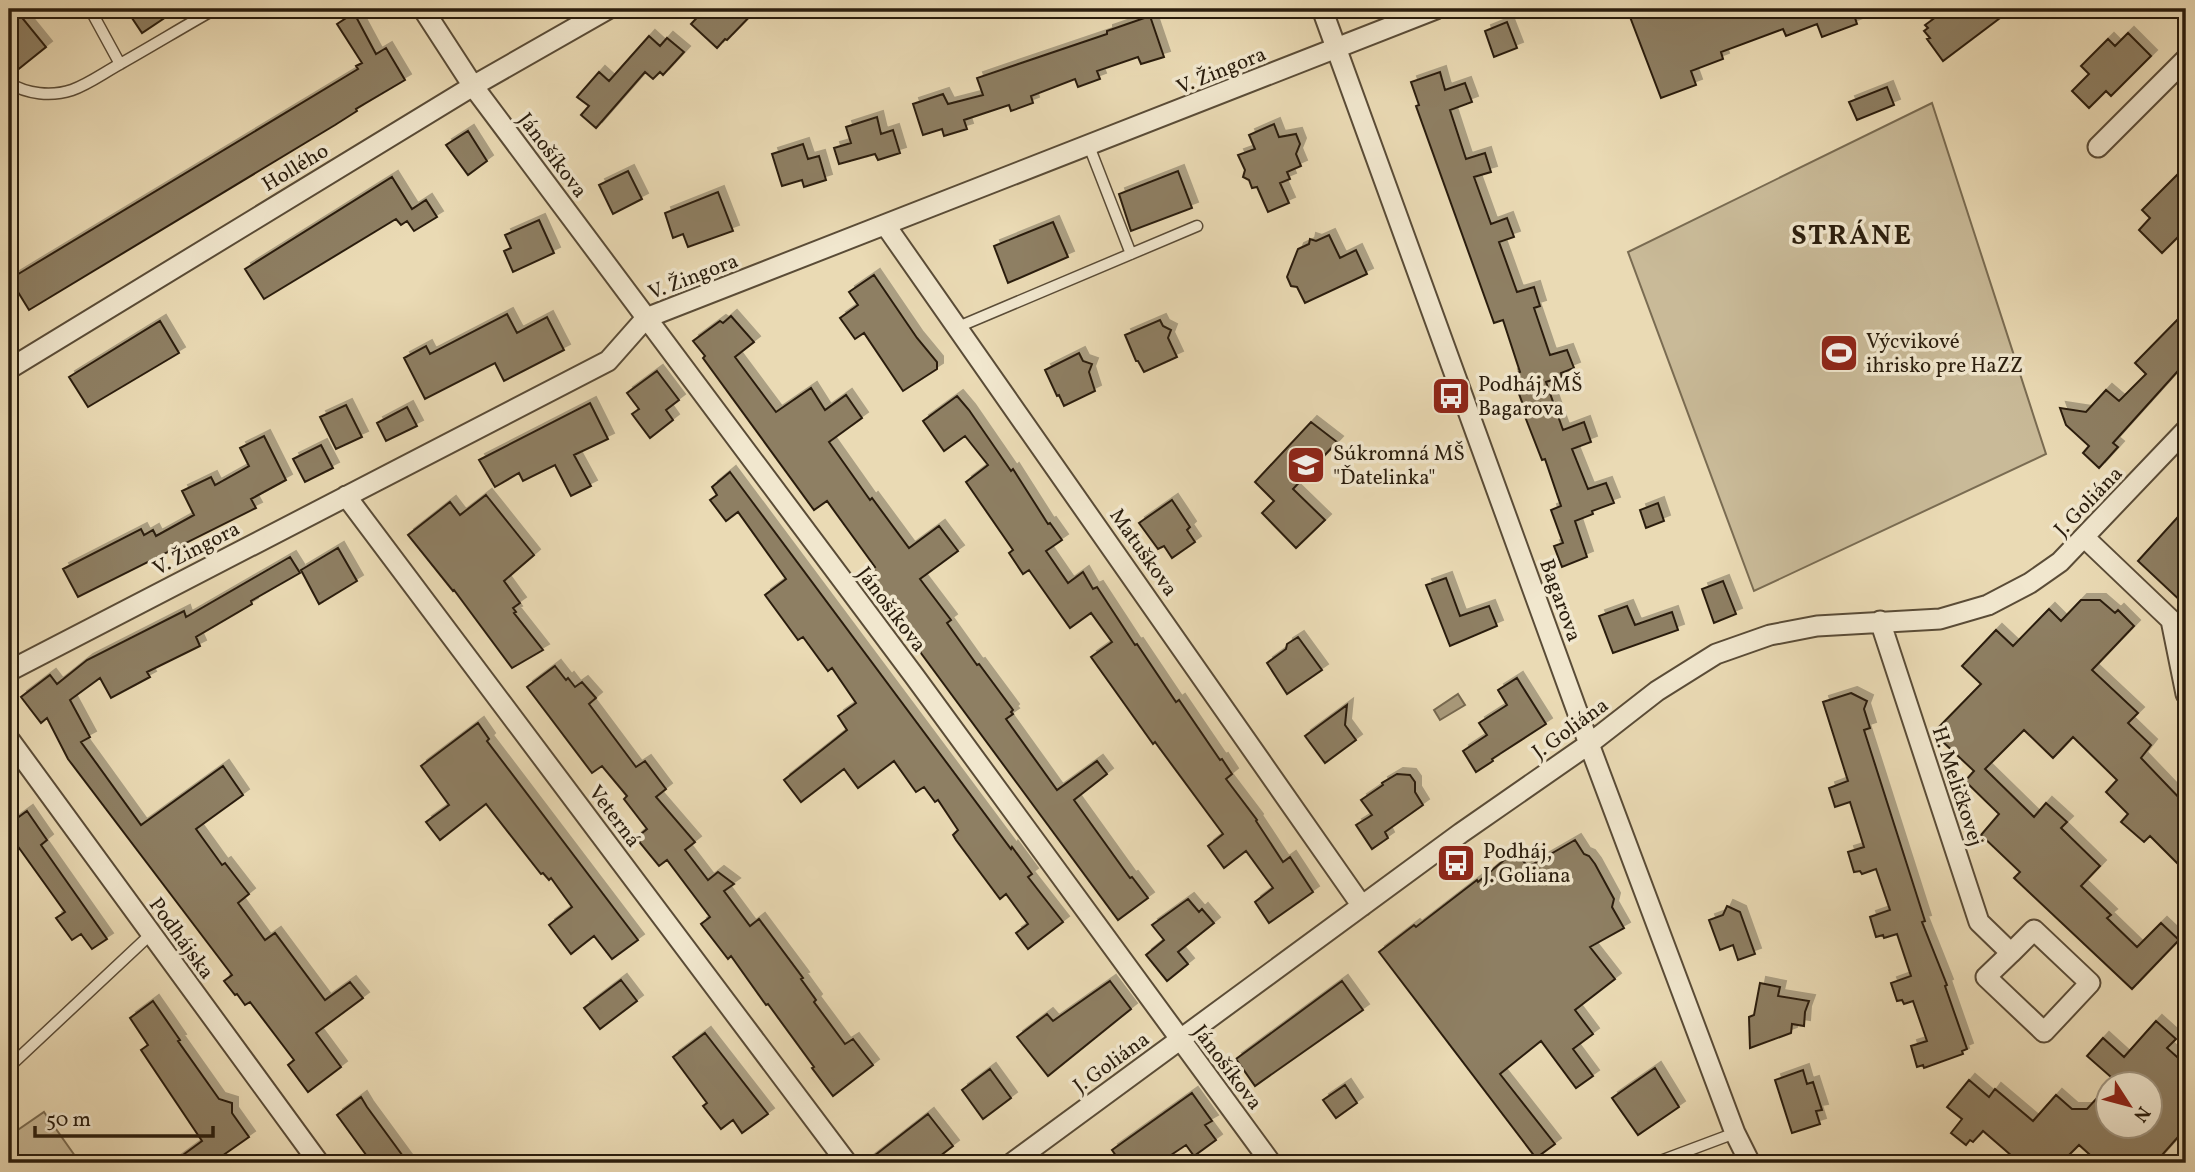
<svg xmlns="http://www.w3.org/2000/svg" width="2195" height="1172" viewBox="0 0 2195 1172" font-family="Vollkorn,serif">
<style>
.green{fill:#c9ba98;stroke:#7a6c52;stroke-width:2}
.water{fill:#a99a7b;stroke:#76684f;stroke-width:2}
.building{fill:#8e7f64;stroke:#2a1d0d;stroke-width:2;filter:url(#shadow)}
.lines{fill:none;stroke-linecap:round;stroke-linejoin:round}
.lane-casing{stroke:#5a4c37;stroke-width:13}
.street-casing{stroke:#5a4c37;stroke-width:23}
.lane{stroke:#f1e7ce;stroke-width:10}
.street{stroke:#f1e7ce;stroke-width:19}
.labels{text-anchor:middle;stroke-width:7;stroke-linejoin:round;paint-order:stroke}
.street-label{font-size:21px;fill:#2a1d0d;stroke:#f1e7ce}
.poi-label{font-size:21px;fill:#2a1d0d;stroke:#f1e7ce;text-anchor:start}
.district-label{font-size:28px;font-weight:bold;letter-spacing:2px;fill:#2a1d0d;stroke:#f1e7ce}
</style>
<defs>
<filter id="shadow"><feDropShadow dx="6" dy="-6" stdDeviation="0" flood-color="#0004"/></filter>
</defs>
<rect width="100%" height="100%" fill="#eadab4"/>
<filter id="stains"><feTurbulence type="fractalNoise" baseFrequency=".00286" numOctaves="4"/><feColorMatrix values="0 0 0 0 .2 0 0 0 0 .09 0 0 0 0 .02 0 0 0 .5 -.17"/></filter>
<radialGradient id="worn" r=".72"><stop offset=".6" stop-color="#630" stop-opacity="0"/><stop offset="1" stop-color="#630" stop-opacity=".3"/></radialGradient>
<path class="green" d="M1932,103L2046,454L1754,591L1628,252Z
M44,1112L80,1163H9V1136Z"/>
<path class="water" d="M1458,694L1465,705L1440,720L1434,710Z"/>
<path class="building" d="M9,9H15L46,47L10,76Z
M126,9H178L142,33Z
M705,9H757L727,40L725,39L717,48L691,24Z
M1627,9H1852L1857,24L1822,37L1817,24L1786,36L1783,29L1721,52L1723,59L1691,71L1696,85L1661,98Z
M1947,9H2012L1943,61L1927,39L1930,38L1924,31L1928,28L1925,25Z
M354,13L376,54L386,48L405,80L356,109L357,111L335,125L29,310L10,279L358,69L356,66L362,63L337,24Z
M1150,16L1164,57L1141,64L1138,57L1097,71L1100,79L1078,87L1075,79L1031,96L1033,103L1011,111L1009,105L964,120L967,129L944,136L942,129L923,135L913,104L943,94L948,104L983,95L977,78L1107,34V31Z
M1507,22L1517,48L1494,57L1485,31Z
M2128,33L2151,56L2111,96L2106,91L2089,108L2072,91L2089,74L2081,66L2108,39L2115,46Z
M649,36L660,46L667,38L684,52L663,75L660,72L653,79L645,72L596,128L581,115L589,106L577,97L599,72L609,81Z
M1440,72L1445,90L1465,83L1472,102L1450,110L1466,159L1485,153L1491,172L1474,177L1491,224L1507,218L1514,237L1499,242L1517,292L1534,287L1540,306L1534,308L1550,355L1567,350L1574,368L1561,373L1562,377L1546,382L1563,430L1584,422L1591,442L1572,449L1588,489L1606,483L1614,503L1592,511L1593,514L1575,521L1587,557L1562,567L1554,546L1563,543L1551,510L1561,506L1545,459L1542,460L1524,414L1526,413L1512,375L1520,372L1503,320L1494,323L1416,106L1419,105L1411,82Z
M1887,87L1894,105L1857,120L1849,102Z
M877,117L881,134L893,130L900,153L878,160L875,154L839,164L834,148L851,143L846,127Z
M1274,124L1279,137L1296,134L1300,144L1296,154L1301,166L1287,172L1290,179L1280,183L1289,203L1268,212L1257,187L1252,188L1249,180L1243,177L1245,170L1238,155L1255,149L1249,135Z
M468,131L487,161L468,175L446,145Z
M803,144L808,159L819,156L826,180L804,187L802,180L782,186L772,154Z
M2186,166V229L2162,253L2139,230L2150,218L2142,210Z
M628,171L642,199L613,214L599,185Z
M1178,171L1192,208L1131,231L1119,194Z
M392,177L412,209L426,200L437,217L414,231L407,221L401,225L396,219L264,299L245,269Z
M718,192L733,231L688,247L683,234L673,238L665,213Z
M539,220L554,253L513,272L504,251L511,248L505,235Z
M1053,222L1068,257L1008,283L994,246Z
M1329,235L1340,258L1356,250L1367,274L1305,303L1297,287L1291,286L1287,277L1298,249L1309,244L1310,239L1316,241Z
M874,275L917,338L937,362V369L903,391L864,333L855,339L840,318L858,305L849,292Z
M2186,311V362L2113,443L2118,447L2099,468L2083,453L2089,446L2066,425L2060,408L2086,412L2106,390L2119,401L2146,374L2135,363Z
M507,314L517,333L547,317L564,350L504,381L495,363L425,399L404,358L426,346L430,354Z
M731,316L754,342L735,357L776,412L811,388L825,410L846,395L862,418L829,442L870,500L872,498L909,548L939,526L958,551L920,579L951,620L947,623L977,665L979,664L1013,710L1011,712L1013,714L1006,719L1057,790L1097,761L1107,774L1074,800L1130,878L1132,877L1148,898L1118,920L864,576L875,567L827,501L814,510L703,358L705,356L693,341L720,321L723,323Z
M1160,320L1163,326L1171,330L1168,338L1177,357L1144,372L1138,361H1136L1125,335Z
M160,321L179,353L88,407L69,377Z
M1079,353L1083,361L1092,364L1089,372L1095,391L1064,406L1059,395L1057,396L1045,370Z
M657,371L679,400L666,410L673,420L650,438L632,414L639,409L627,393Z
M957,396L969,410L1011,471L1013,469L1048,524L1050,523L1062,540L1046,551L1068,583L1083,572L1093,589L1097,587L1135,645L1137,644L1176,702L1179,700L1220,760L1222,759L1232,774L1226,779L1257,820L1256,821L1283,862L1290,857L1313,892L1269,923L1255,902L1273,888L1246,851L1224,868L1208,846L1223,834L1155,742L1153,744L1091,657L1112,642L1091,613L1070,628L1029,570L1023,574L1009,553L1013,550L966,482L988,465L965,436L944,451L923,421Z
M590,403L608,439L574,455L591,486L571,496L555,465L523,481L519,473L495,487L479,460Z
M346,405L362,437L336,449L320,417Z
M407,407L417,426L386,441L377,423Z
M1311,422L1337,442L1293,489L1325,520L1296,548L1262,513L1274,501L1255,482Z
M264,436L286,480L251,499L256,508L78,597L63,569L141,529L144,535L153,530L156,536L194,515L182,491L211,477L215,485L249,466L240,448Z
M321,445L333,468L305,482L293,459Z
M730,472L1011,849L1012,847L1032,874L1028,877L1063,922L1028,949L1016,933L1028,924L1006,894L1000,899L956,840L953,835L958,830L938,800L935,802L924,787L916,792L894,761L858,788L844,769L801,802L784,780L847,730L838,716L856,703L832,668L828,671L803,637L798,640L765,595L786,579L738,512L726,521L710,500L717,495L712,487Z
M486,495L534,555L504,581L520,603L513,608L516,612L514,613L543,650L512,668L454,590L453,591L408,535L450,502L460,515Z
M1172,500L1190,527L1187,530L1195,542L1172,558L1164,546L1158,549L1139,523Z
M1658,503L1664,521L1646,528L1640,510Z
M2186,508V606L2138,561Z
M338,548L357,581L319,604L301,570Z
M290,557L300,573L251,601L252,604L196,637L200,646L147,672L150,677L111,698L100,678L70,700L90,737L81,742L141,825L223,766L243,795L196,829L222,865L225,863L249,894L238,903L265,940L275,933L325,1000L350,982L363,998L316,1033L341,1067L308,1092L288,1065L294,1060L250,1002L245,1005L237,994L235,995L224,981L232,975L68,759L47,718L41,723L21,697L50,675L57,684L87,660L184,611L186,617Z
M1446,578L1460,616L1489,606L1497,626L1450,646L1426,585Z
M1723,581L1736,614L1714,623L1702,589Z
M2081,600H2100L2115,613L2118,610L2134,626L2092,670L2138,713L2128,723L2151,745L2141,758L2186,805V872L2150,836L2144,842L2121,822L2128,814L2106,792L2117,780L2073,737L2053,758L2024,730L1985,769L2034,817L2046,803L2067,822L2061,828L2100,866L2081,886L2111,915L2107,918L2137,947L2161,923L2179,940L2132,989L2014,878L2020,872L1981,835L1999,814L1965,781L1974,771L1943,742L1946,739L1936,730L1981,684L1962,666L1996,630L2013,646L2049,609L2061,621Z
M1627,606L1635,625L1672,612L1678,630L1613,653L1599,616Z
M1298,637L1322,670L1287,694L1267,663L1286,649L1287,644Z
M555,666L566,680L568,678L575,687L582,682L596,698L589,704L636,767L645,761L666,789L656,797L695,842L685,850L708,880L718,872L734,884L724,891L750,926L759,919L803,978L801,979L816,1000L814,1002L845,1044L853,1039L873,1065L833,1096L812,1068L814,1067L768,1004L766,1005L731,956L728,959L701,924L710,917L667,860L659,866L636,838L647,829L624,799L627,796L602,766L592,773L527,687Z
M1517,678L1546,724L1492,759L1493,761L1476,772L1463,751L1487,735L1479,723L1507,705L1498,690Z
M1851,693L1867,701L1864,709L1870,728L1864,730L1925,921L1922,922L1947,985L1945,986L1967,1049L1962,1051L1963,1054L1924,1068L1923,1065L1917,1067L1911,1046L1927,1041L1913,1001L1904,1004L1902,1000L1897,1001L1891,983L1911,976L1897,934L1884,938L1883,935L1876,937L1870,917L1890,910L1876,869L1862,874L1860,871L1854,872L1848,852L1864,847L1850,802L1835,807L1829,788L1848,781L1823,702Z
M1347,705L1345,725L1356,740L1325,763L1305,736Z
M478,723L489,739L487,741L638,940L612,959L594,936L571,954L549,925L572,907L551,878L549,880L543,873L541,874L486,804L440,840L426,822L449,805L421,766Z
M1397,774L1410,775L1415,782V792L1423,805L1385,832L1388,838L1372,849L1356,825L1372,815L1361,800L1383,785L1382,783Z
M27,811L47,840L41,845L107,939L92,949L81,934L72,940L56,918L65,912L9,834V824Z
M1575,840L1584,854L1589,856L1595,864L1614,899L1612,907L1624,928L1590,947L1615,979L1575,1010L1593,1034L1573,1049L1593,1076L1576,1088L1541,1041L1500,1074L1555,1144L1536,1158L1379,952L1414,925L1416,927L1477,880L1478,882L1515,851L1528,867Z
M1188,899L1199,912L1202,909L1214,923L1178,952L1188,964L1167,981L1146,955L1164,940L1152,925Z
M1727,906L1740,912L1755,954L1738,960L1733,945L1720,950L1709,920L1723,915Z
M621,980L637,1001L600,1029L584,1008Z
M1110,981L1131,1009L1048,1076L1017,1037L1047,1014L1053,1021Z
M1342,981L1363,1010L1255,1086L1236,1059Z
M1760,983L1780,987L1778,996L1809,1001L1805,1012L1804,1026L1792,1024L1791,1033L1750,1048L1749,1017L1754,1015Z
M153,1001L180,1040L178,1041L219,1099L232,1103V1113L249,1137L212,1163H172L202,1141L141,1050L148,1045L130,1018Z
M2156,1021L2176,1039L2167,1048L2186,1065V1128L2155,1163H2099L2079,1145L2061,1163H2020L1983,1131L1973,1142L1970,1140L1966,1145L1951,1133L1962,1119L1947,1107L1969,1080L1989,1097L1995,1089L2033,1121L2056,1095L2072,1109H2087L2108,1086V1126H2150V1084H2119L2087,1056L2103,1038L2124,1057Z
M705,1033L768,1114L742,1133L733,1120L721,1129L703,1106L707,1103L673,1057Z
M1655,1068L1679,1107L1638,1135L1612,1098Z
M990,1069L1011,1098L983,1119L962,1090Z
M1803,1070L1807,1084L1813,1082L1822,1110L1816,1111L1820,1124L1792,1133L1775,1080Z
M1345,1085L1357,1103L1336,1118L1323,1100Z
M1192,1093L1212,1121L1205,1125L1216,1140L1194,1156L1186,1145L1159,1163H1121L1112,1150Z
M361,1097L367,1107L408,1163H372L337,1115Z
M928,1114L953,1146L931,1163H865Z"/>
<g class="lines">
<g class="lane-casing">
<path id="lane" d="M90,9L120,64
M9,83C27,94 51,97 72,90C89,84 105,72 120,64C152,46 183,27 215,9
M1089,146L1131,254
M958,327L1197,226
M9,1067L151,934
M1655,1163L1735,1133"/>
</g>
<g class="street-casing">
<path id="street" d="M423,9L473,86L915,677L1271,1163
M1322,9L1589,744L1735,1133L1750,1163
M2098,147L2186,59
M886,226L1362,906
M9,369L473,86L608,9
M346,496L847,1163
M2085,538L2171,620L2186,694
M1880,621L1979,922L2011,953L2034,930L2090,983L2044,1032L1986,977L2011,953
M9,671L608,361L646,318L1436,9
M9,739L319,1163
M1012,1163L1461,833L1589,744L1657,691L1716,654L1770,635L1817,626L1940,619L1988,605L2030,583L2060,562L2186,430"/>
</g>
<use href="#lane" class="lane"/>
<use href="#street" class="street"/>
</g>
<defs>
<g id="stadium-square" transform="scale(2.0125)"><rect x="-9" y="-9" width="18" height="18" rx="4" fill="#8f2418" stroke="#f1e7ce"/><path d="M0-5a6.5 5 0 1 0 0 10a6.5 5 0 1 0 0-10ZM-3.5-1.8h7v3.6h-7Z" fill="#fff"/></g>
<g id="bus-square" transform="scale(2.0125)"><rect x="-9" y="-9" width="18" height="18" rx="4" fill="#8f2418" stroke="#f1e7ce"/><path d="M-5-6H5V4H4V6H2V4H-2V6H-4V4H-5ZM-3.5-4V0h7V-4ZM-3.5 1.2v1.5H-2V1.2ZM2 1.2v1.5H3.5V1.2Z" fill="#fff"/></g>
<g id="school-square" transform="scale(2.0125)"><rect x="-9" y="-9" width="18" height="18" rx="4" fill="#8f2418" stroke="#f1e7ce"/><path d="M0-5L7-2L0 1L-7-2ZM-4 1L0 2.5L4 1V4Q0 6-4 4Z" fill="#fff"/></g>
</defs>
<g fill-rule="evenodd">
<use href="#stadium-square" x="1839" y="353"/>
<use href="#bus-square" x="1451" y="396"/>
<use href="#school-square" x="1306" y="465"/>
<use href="#bus-square" x="1456" y="863"/>
</g>
<g class="labels">
<g class="street-label">
<text transform="translate(1221 70) rotate(-22)" y="7">V. Žingora</text>
<text transform="translate(553 155) rotate(53)" y="7">Jánošíkova</text>
<text transform="translate(295 167) rotate(-31)" y="7">Hollého</text>
<text transform="translate(693 276) rotate(-21)" y="7">V. Žingora</text>
<text transform="translate(2088 501) rotate(-46)" y="7">J. Goliána</text>
<text transform="translate(196 548) rotate(-27)" y="7">V. Žingora</text>
<text transform="translate(1144 552) rotate(55)" y="7">Matuškova</text>
<text transform="translate(1561 600) rotate(70)" y="7">Bagarova</text>
<text transform="translate(892 609) rotate(53)" y="7">Jánošíkova</text>
<text transform="translate(1570 728) rotate(-36)" y="7">J. Goliána</text>
<text transform="translate(1958 786) rotate(72)" y="7">H. Meličkovej</text>
<text transform="translate(615 816) rotate(53)" y="7">Veterná</text>
<text transform="translate(182 938) rotate(54)" y="7">Podhájska</text>
<text transform="translate(1111 1062) rotate(-36)" y="7">J. Goliána</text>
<text transform="translate(1228 1067) rotate(53)" y="7">Jánošíkova</text>
</g>
<g class="poi-label">
<text x="1866" y="348">Výcvikové<tspan x="1866" dy="24">ihrisko pre HaZZ</tspan></text>
<text x="1478" y="391">Podháj, MŠ<tspan x="1478" dy="24">Bagarova</tspan></text>
<text x="1333" y="460">Súkromná MŠ<tspan x="1333" dy="24">"Ďatelinka"</tspan></text>
<text x="1483" y="858">Podháj,<tspan x="1483" dy="24">J. Goliana</tspan></text>
</g>
<g class="district-label">
<text x="1852" y="244">STRÁNE</text>
</g>
</g>
<rect width="2195" height="1172" fill="none" stroke="#eadab4" stroke-width="35"/>
<rect x="10" y="10" width="2174" height="1151" fill="none" stroke="#2a1d0d" stroke-width="3.5"/>
<rect x="18" y="18" width="2160" height="1137" fill="none" stroke="#2a1d0d" stroke-width="2"/>
<g transform="translate(2129 1105) rotate(126)"><circle r="33" fill="#f1e7ce" stroke="#a19681" stroke-width="2"/>
<path d="M0-5L12 26L0 18L-12 26Z" fill="#8f2418"/>
<text y="-10" font-size="19" font-weight="bold" text-anchor="middle" fill="#2a1d0d">N</text>
</g>
<path d="M35 1126v10h178v-10" fill="none" stroke="#2a1d0d" stroke-width="3.5"/>
<text x="46" y="1126" font-size="21" fill="#2a1d0d" stroke="#f1e7ce" stroke-width="5" paint-order="stroke">50 m</text>
<rect width="100%" height="100%" filter="url(#stains)"/>
<rect width="100%" height="100%" fill="url(#worn)"/>
</svg>
